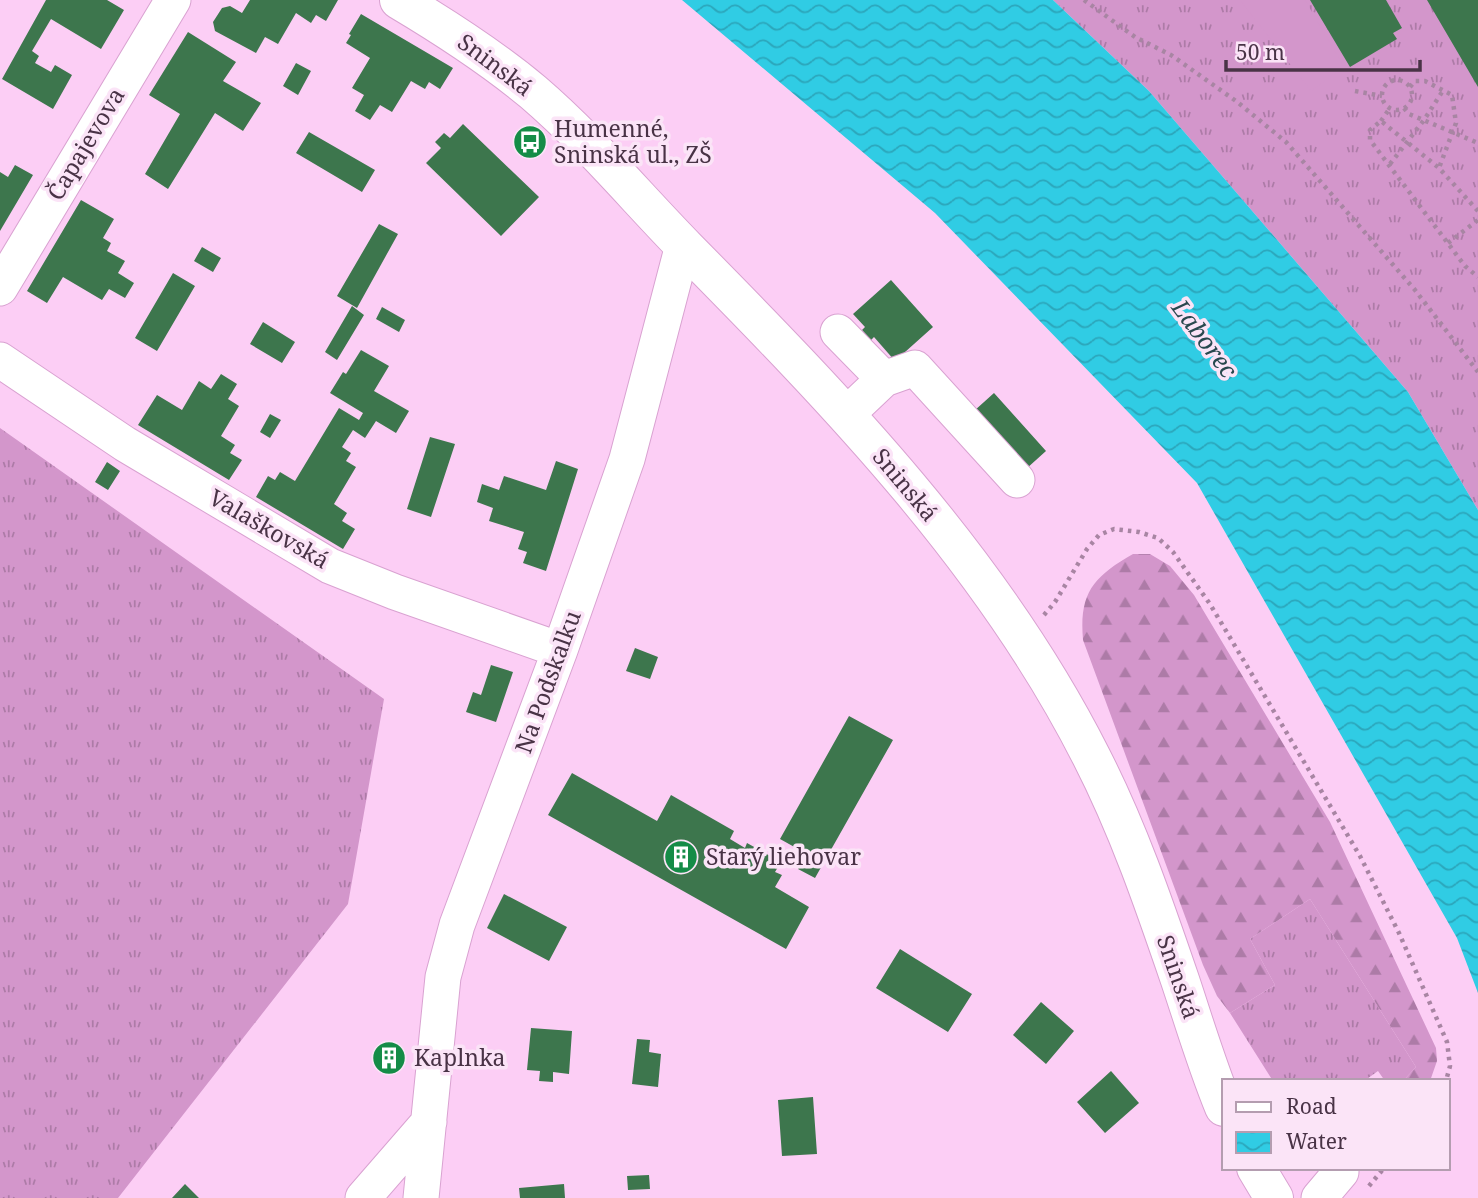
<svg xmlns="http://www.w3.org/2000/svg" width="1478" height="1198" viewBox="0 0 1478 1198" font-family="'Noto Serif',serif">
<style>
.grass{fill:url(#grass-tufts)}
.forest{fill:url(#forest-firs)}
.garden{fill:#d396cb}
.water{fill:url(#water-waves)}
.building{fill:#3d764d}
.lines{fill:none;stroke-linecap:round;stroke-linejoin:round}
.minor-casing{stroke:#d9a2d1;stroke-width:37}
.major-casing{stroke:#d9a2d1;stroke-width:40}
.path{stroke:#a885a3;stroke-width:4.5;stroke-dasharray:3.5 5;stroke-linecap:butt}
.minor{stroke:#fff;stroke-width:35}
.major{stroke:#fff;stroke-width:38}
.labels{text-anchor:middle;stroke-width:7;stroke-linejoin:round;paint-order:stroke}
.street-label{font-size:23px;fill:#493346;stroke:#fbe4f7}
.poi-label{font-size:23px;fill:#493346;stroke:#fbe4f7;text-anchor:start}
.water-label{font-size:24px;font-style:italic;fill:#29484e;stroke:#fbe4f7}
</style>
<defs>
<pattern id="grass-tufts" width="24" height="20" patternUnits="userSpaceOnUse" patternTransform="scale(1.75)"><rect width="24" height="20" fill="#d396cb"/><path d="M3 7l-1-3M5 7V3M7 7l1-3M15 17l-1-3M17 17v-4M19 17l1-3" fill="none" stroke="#ad7ba7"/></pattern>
<pattern id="forest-firs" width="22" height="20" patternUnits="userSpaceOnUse" patternTransform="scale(1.75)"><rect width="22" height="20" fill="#d396cb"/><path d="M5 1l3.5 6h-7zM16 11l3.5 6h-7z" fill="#ad7ba7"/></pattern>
<pattern id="water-waves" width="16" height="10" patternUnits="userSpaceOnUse" patternTransform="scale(1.75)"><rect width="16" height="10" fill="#30cce4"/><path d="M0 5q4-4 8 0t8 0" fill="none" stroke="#2ba6bb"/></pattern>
</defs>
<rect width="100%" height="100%" fill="#fccef5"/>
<path class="grass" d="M1053,0H1478V510L1408,392L1149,91Z
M0,428L384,699L348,904L118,1198H0Z
M1310,899L1416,1067L1403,1081H1385L1378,1071L1364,1081H1273L1230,1013L1275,985L1250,939Z"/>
<path class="forest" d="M1133,554H1150L1170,566L1194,595L1330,822L1436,1048L1437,1061L1430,1081H1403L1416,1067L1310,899L1250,939L1275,985L1230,1013L1217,996L1203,965L1083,640C1079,593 1093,577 1133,554Z"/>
<path class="garden" d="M1240,0H1305L1344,67L1311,91Z"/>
<path class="water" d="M682,0H1053L1149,91L1408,392L1478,510V993L1457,938L1197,483L935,213Z"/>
<path class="building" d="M46,0H107L124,10L101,49L51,19L32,51L39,56L35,63L51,72L55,65L72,75L53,109L2,79Z
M250,0H338L326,21L316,15L311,23L296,13L278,44L265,37L256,53L215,31L213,22L222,8L230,6L242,13Z
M1310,0H1386L1402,28L1393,33L1397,39L1350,67Z
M1427,0H1478V87Z
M361,14L453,68L440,89L429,82L425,89L411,81L392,112L380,105L370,120L355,111L364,95L352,88L370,58L346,43L351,35L349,34Z
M188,32L236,62L223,81L261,103L243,131L215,113L168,189L145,174L180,114L149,95Z
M296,63L311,71L298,95L283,86Z
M463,124L539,197L501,236L426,163L441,148L435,142L444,133L450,138Z
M309,132L375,170L362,192L296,153Z
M15,165L33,175L0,231V172L8,177Z
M81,200L114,219L103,238L111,243L107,251L125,261L118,273L134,283L125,298L109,289L102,300L63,277L47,303L27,291Z
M379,224L398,234L357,308L337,296Z
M202,247L221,258L213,272L194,261Z
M173,273L195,286L157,351L135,338Z
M891,280L933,327L895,361L874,337L871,340L862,330L865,327L853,314Z
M352,306L364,315L337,360L325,352Z
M382,307L405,320L399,332L376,319Z
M263,322L295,342L282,363L250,344Z
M361,350L389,366L374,391L409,411L396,433L376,421L365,438L353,430L342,447L351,453L346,461L356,467L334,504L347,513L342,521L355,529L343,549L256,497L268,476L275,480L280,472L295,481L339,408L359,420L363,413L330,393L343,372L346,374Z
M221,374L237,384L228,399L239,406L221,436L235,445L230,453L242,460L229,480L138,425L157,395L182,410L199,381L211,389Z
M994,393L1046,451L1026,469L974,411Z
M270,414L281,420L270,438L260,432Z
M430,437L455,444L431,517L407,509Z
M556,461L578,469L546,571L523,563L527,552L518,549L524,532L489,521L493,508L477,502L482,484L499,490L504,476L546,490Z
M107,462L120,471L108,490L95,482Z
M635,648L658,657L650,679L626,671Z
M491,665L513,672L496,722L466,712L473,692L481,695Z
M849,716L893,740L815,878L798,869L807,854L780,839Z
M572,773L657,821L671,795L734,831L730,839L745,848L747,843L781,862L775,872L782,875L775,887L809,907L786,949L548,815Z
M504,894L567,927L549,961L487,928Z
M900,949L972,994L948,1032L876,988Z
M1041,1002L1074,1031L1046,1064L1013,1035Z
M531,1028L572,1031L569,1074L553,1072V1082L539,1081L540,1071L527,1070Z
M637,1039L650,1040L649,1052L661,1054L658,1087L632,1084Z
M381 1058a8 8 0 1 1 16 0a8 8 0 1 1-16 0Z
M1111,1071L1139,1103L1105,1133L1077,1102Z
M813,1097L817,1154L782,1156L778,1100Z
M649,1175L650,1189L628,1190L627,1176Z
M185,1184L199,1198H172Z
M564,1184L565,1198H520L519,1188Z"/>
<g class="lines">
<g class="minor-casing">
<path id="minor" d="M0,288L173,0
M838,332L884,379
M0,360L125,444L330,566L395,592L560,650
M846,415L884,379L915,368L1017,480
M363,1198L429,1122
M421,1198L443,977L457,925L560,650L627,459L683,245
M1319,1198L1341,1172V1168"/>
</g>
<g class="major-casing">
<path id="major" d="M399,0C446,28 491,57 533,92C589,140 636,197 687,249C838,402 993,562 1091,756C1128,828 1154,904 1180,980C1194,1022 1207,1066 1224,1107
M1256,1168L1274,1198"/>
</g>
<path class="path" d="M1084,0L1135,37L1171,55L1236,101L1286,142L1415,290L1478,372
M1382 95a15 15 0 1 1 30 0a15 15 0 1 1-30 0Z
M1410,87L1415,81H1425L1452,95L1456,123L1439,168
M1355,91L1382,96
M1404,108L1409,114L1478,143
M1381,121L1390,108
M1390,164L1424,120L1444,89
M1478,211L1439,168L1381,121L1370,130V140L1465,266L1478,277
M1448,243L1478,220
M1044,615L1055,602L1087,549L1099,535L1114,529L1139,532L1158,538L1173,552L1210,604L1360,856L1399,933L1447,1042L1450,1066L1446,1081
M1369,1186L1384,1168"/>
<use href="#minor" class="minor"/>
<use href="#major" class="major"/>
</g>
<defs>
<g id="bus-disc" transform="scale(1.75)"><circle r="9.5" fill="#158c47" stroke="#fbe4f7"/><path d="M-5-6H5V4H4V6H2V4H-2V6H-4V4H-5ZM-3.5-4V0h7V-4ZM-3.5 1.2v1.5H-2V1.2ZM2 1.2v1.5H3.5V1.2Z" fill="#fff"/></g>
<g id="building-disc" transform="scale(1.75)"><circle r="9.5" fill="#158c47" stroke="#fbe4f7"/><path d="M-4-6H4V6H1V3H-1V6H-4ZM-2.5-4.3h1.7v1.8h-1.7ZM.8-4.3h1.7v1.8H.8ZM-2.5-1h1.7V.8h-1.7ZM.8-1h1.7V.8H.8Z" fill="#fff"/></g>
</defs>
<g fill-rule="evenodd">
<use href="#bus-disc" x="530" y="142"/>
<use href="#building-disc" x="681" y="857"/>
<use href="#building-disc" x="389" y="1058"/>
</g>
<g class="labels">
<g class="street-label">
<text transform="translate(495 65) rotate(37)" y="8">Sninská</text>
<text transform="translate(86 144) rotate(-59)" y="8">Čapajevova</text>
<text transform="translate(905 485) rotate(50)" y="8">Sninská</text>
<text transform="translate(269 529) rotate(30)" y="8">Valaškovská</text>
<text transform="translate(548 682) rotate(-70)" y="8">Na Podskalku</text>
<text transform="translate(1178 977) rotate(71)" y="8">Sninská</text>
</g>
<g class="poi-label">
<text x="554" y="137">Humenné,<tspan x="554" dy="26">Sninská ul., ZŠ</tspan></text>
<text x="706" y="865">Starý liehovar</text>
<text x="414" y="1066">Kaplnka</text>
</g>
<g class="water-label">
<text transform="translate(1204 339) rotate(53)" y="8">Laborec</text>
</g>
</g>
<rect x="1222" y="1079" width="228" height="91" fill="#fbe4f7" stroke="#b49db0" stroke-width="2"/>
<rect x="1236" y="1102" width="35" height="10" fill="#ffffff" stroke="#b49db0" stroke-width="2"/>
<text x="1286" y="1114" font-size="21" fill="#493346">Road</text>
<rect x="1236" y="1132" width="35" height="21" fill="url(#water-waves)" stroke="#b49db0" stroke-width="2"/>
<text x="1286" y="1149" font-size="21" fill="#493346">Water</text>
<path d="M1226 60v10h194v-10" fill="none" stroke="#493346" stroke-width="3.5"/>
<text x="1236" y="60" font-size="21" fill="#493346" stroke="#fbe4f7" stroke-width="5" paint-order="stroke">50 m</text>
</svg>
